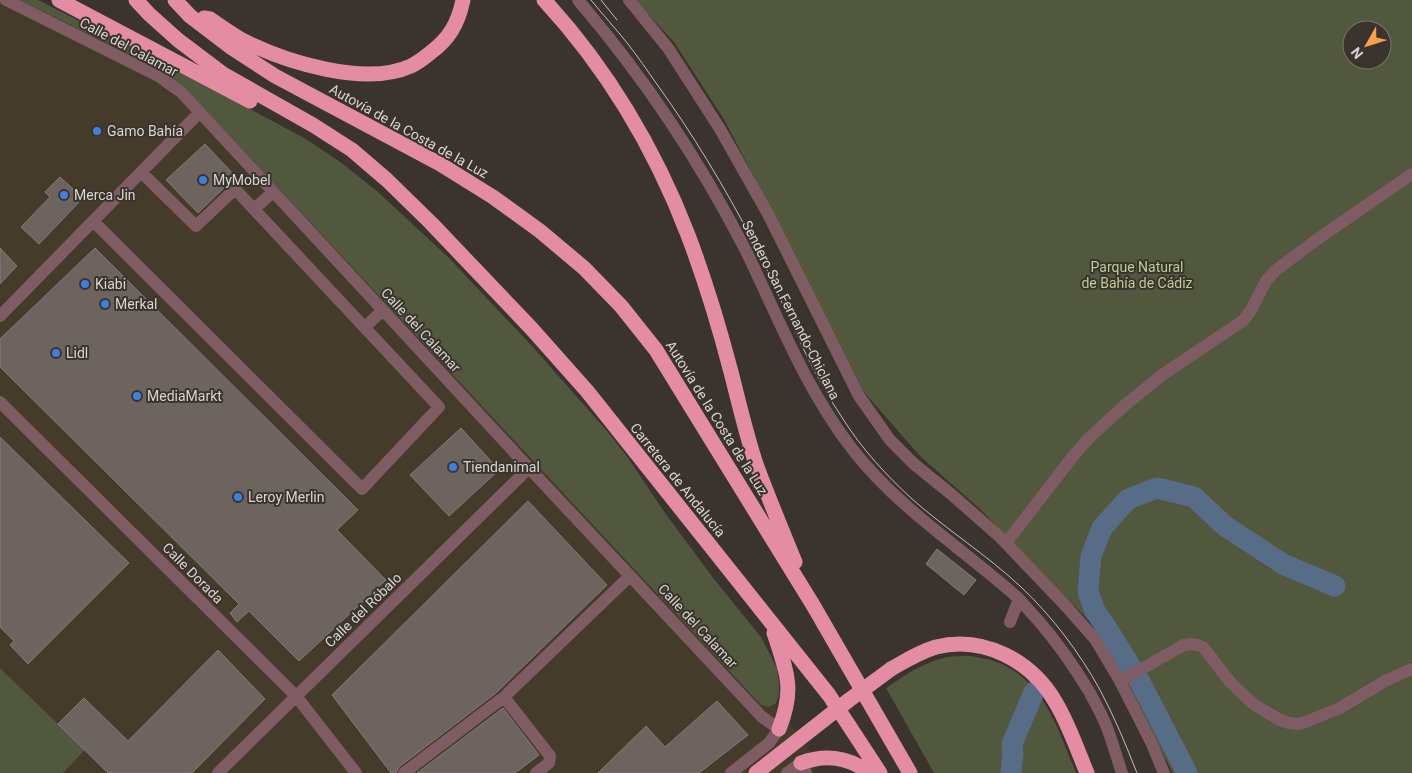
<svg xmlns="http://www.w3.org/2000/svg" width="1412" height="773" viewBox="0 0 1412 773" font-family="Roboto,sans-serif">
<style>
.industrial{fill:#443b2a}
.green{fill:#51583d;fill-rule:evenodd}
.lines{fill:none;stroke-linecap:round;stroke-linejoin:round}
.river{stroke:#576c87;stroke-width:21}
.building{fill:#6d645f;stroke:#847b75}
.minor{stroke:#7f5b64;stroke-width:12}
.highway{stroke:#e38ca4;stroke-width:15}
.tram{stroke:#c1bdb9;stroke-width:1}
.highway-bridge{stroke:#e38ca4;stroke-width:15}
.shop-dot{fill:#3f7fe0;stroke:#3a332e;stroke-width:2}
.labels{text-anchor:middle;stroke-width:4;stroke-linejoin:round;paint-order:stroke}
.street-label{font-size:14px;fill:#d9d5d1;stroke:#3a332e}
.poi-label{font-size:14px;fill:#d9d5d1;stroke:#3a332e;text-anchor:start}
.park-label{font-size:14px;fill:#bdcc92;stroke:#3a332e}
</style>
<rect width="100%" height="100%" fill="#3a332e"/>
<path class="industrial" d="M0,0H20L163,71L184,87L761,705L769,707L776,703L820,765L815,769L814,773H63L85,750L0,668Z"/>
<path class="green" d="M20,0H38L186,75L306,139L343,164L378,192L449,258L532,346L607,431L626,455L665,513L714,579L761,637L777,668L779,684V695L776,703L769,707L761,705L184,87L163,71Z
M635,0H1412V773H1173L1093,625L981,510L920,456L864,392L725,121L674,42ZM1352,30H1382V60H1352Z
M971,656C980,658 989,659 997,662C1045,681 1058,730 1076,773H934L886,688C905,675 924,662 947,657C954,656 963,656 971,656Z
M0,668L85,750L63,773H0Z"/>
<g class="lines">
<path class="river" d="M1011,773L1013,753L1012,744L1034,692
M1187,773L1139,680L1106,627L1095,611L1088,592L1091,556L1102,528L1128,499L1157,488L1194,497L1225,526L1283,564L1335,586"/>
</g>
<path class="building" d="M205,144L239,180L229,183L198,213L166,180Z
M60,177L83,198L39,244L21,227L50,197L45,192Z
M0,248L17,266L0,284Z
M95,248L358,510L337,530L386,580L299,661L249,611L237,622L230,613L239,604L0,367V339Z
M461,428L499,470L449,516L410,475Z
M0,437L129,563L28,664L10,645L14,641L0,627Z
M528,501L607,585L496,693L399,767L396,773H391L332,695Z
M937,549L976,580L964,595L926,564Z
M218,650L265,699L192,773H108L58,724L84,698L128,741Z
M717,701L748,735L699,773H598L646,726L665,747Z
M503,708L539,755L515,773H417Z"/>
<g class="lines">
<path class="minor" d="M6,0L160,77L181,92L529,468L762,717L779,729L769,743L731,773
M578,0C644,77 700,161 746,251C779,319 806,390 853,450C899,509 962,548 1017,597C1024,604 1030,612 1037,619C1057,642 1074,666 1090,693C1095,703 1101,713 1105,723C1112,739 1116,756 1122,773
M629,0L668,48L720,129L768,214L859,396L890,440L914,464L951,494L1000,537L1064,604L1095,639L1120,681L1151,742L1164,773
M254,209L273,192
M93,221L362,489L439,407L235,189L196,226L141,172
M0,316L200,112
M365,327L383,310
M0,402L296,696L356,773
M1006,543L1074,455L1089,438L1125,405L1162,375L1244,320L1251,310L1266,281L1276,270L1319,238L1412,174
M1010,622L1019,599
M1120,681L1184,645L1191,644L1198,645L1204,648L1230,682L1253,704L1280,720L1289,723L1299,724L1308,721L1340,708L1385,681L1412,669
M504,697L550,756L549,763L536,773
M218,773L529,468
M404,773L504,697L630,576
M787,773L801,763L806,773"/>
<path class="highway" d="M59,0L250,101
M136,0L149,14L178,40L223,74L313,125L352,150L387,180L431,223L531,328L587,391L829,695L880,773
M175,0L190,16L232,48L275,76L440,164L493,197L540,231L584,268L621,306L656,350L813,605L910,773
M544,0C606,67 655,149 688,235C705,280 719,326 731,372C739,403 746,434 756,464C768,497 782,530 795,562
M204,18L210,19C220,26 231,34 242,40C285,62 365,87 411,66C417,63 424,58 430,53C449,39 458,24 463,0
M774,633C787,672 795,689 779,729
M891,669C905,661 919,652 936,647C984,635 1032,661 1056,703C1069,725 1077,749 1087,773
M801,763C825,754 849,757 869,773"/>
<path class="tram" d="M591,0C603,15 616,29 628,44C638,57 647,70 656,83C693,134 725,188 754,243C784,302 806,365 843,419C862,449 886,475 912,499C947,530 987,555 1021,587C1051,615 1080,653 1100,690C1114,716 1126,745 1137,773
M601,0L617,20"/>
<path class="highway-bridge" d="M756,773L849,700L891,669"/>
</g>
<g class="shop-dot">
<circle cx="97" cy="131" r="5"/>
<circle cx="203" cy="180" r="5"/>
<circle cx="64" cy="195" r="5"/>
<circle cx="85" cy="284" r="5"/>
<circle cx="105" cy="304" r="5"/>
<circle cx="56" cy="353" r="5"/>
<circle cx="137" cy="396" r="5"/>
<circle cx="453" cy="467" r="5"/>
<circle cx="238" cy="497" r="5"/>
</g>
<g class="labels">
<g class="street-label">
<text transform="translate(129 47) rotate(28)" y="5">Calle del Calamar</text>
<text transform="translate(409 131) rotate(29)" y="5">Autovía de la Costa de la Luz</text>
<text transform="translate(791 310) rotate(63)" y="5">Sendero San Fernando-Chiclana</text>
<text transform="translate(421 330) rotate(47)" y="5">Calle del Calamar</text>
<text transform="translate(717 418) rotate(58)" y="5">Autovía de la Costa de la Luz</text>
<text transform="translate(678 480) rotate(51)" y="5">Carretera de Andalucía</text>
<text transform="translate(193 573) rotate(45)" y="5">Calle Dorada</text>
<text transform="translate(363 610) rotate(-44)" y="5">Calle del Róbalo</text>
<text transform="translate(698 626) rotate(47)" y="5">Calle del Calamar</text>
</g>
<g class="poi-label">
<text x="107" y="136">Gamo Bahía</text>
<text x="213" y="185">MyMobel</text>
<text x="74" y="200">Merca Jin</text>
<text x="95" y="289">Kiabi</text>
<text x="115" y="309">Merkal</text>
<text x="66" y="358">Lidl</text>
<text x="147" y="401">MediaMarkt</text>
<text x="463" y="472">Tiendanimal</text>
<text x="248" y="502">Leroy Merlin</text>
</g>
<g class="park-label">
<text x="1137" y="272">Parque Natural<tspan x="1137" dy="16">de Bahía de Cádiz</tspan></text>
</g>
</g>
<g transform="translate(1367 45) rotate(231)"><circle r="24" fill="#3a332e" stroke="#7a746f"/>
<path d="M0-4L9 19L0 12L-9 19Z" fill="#f8a14a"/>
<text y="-8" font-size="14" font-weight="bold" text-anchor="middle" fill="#d9d5d1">N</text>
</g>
</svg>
